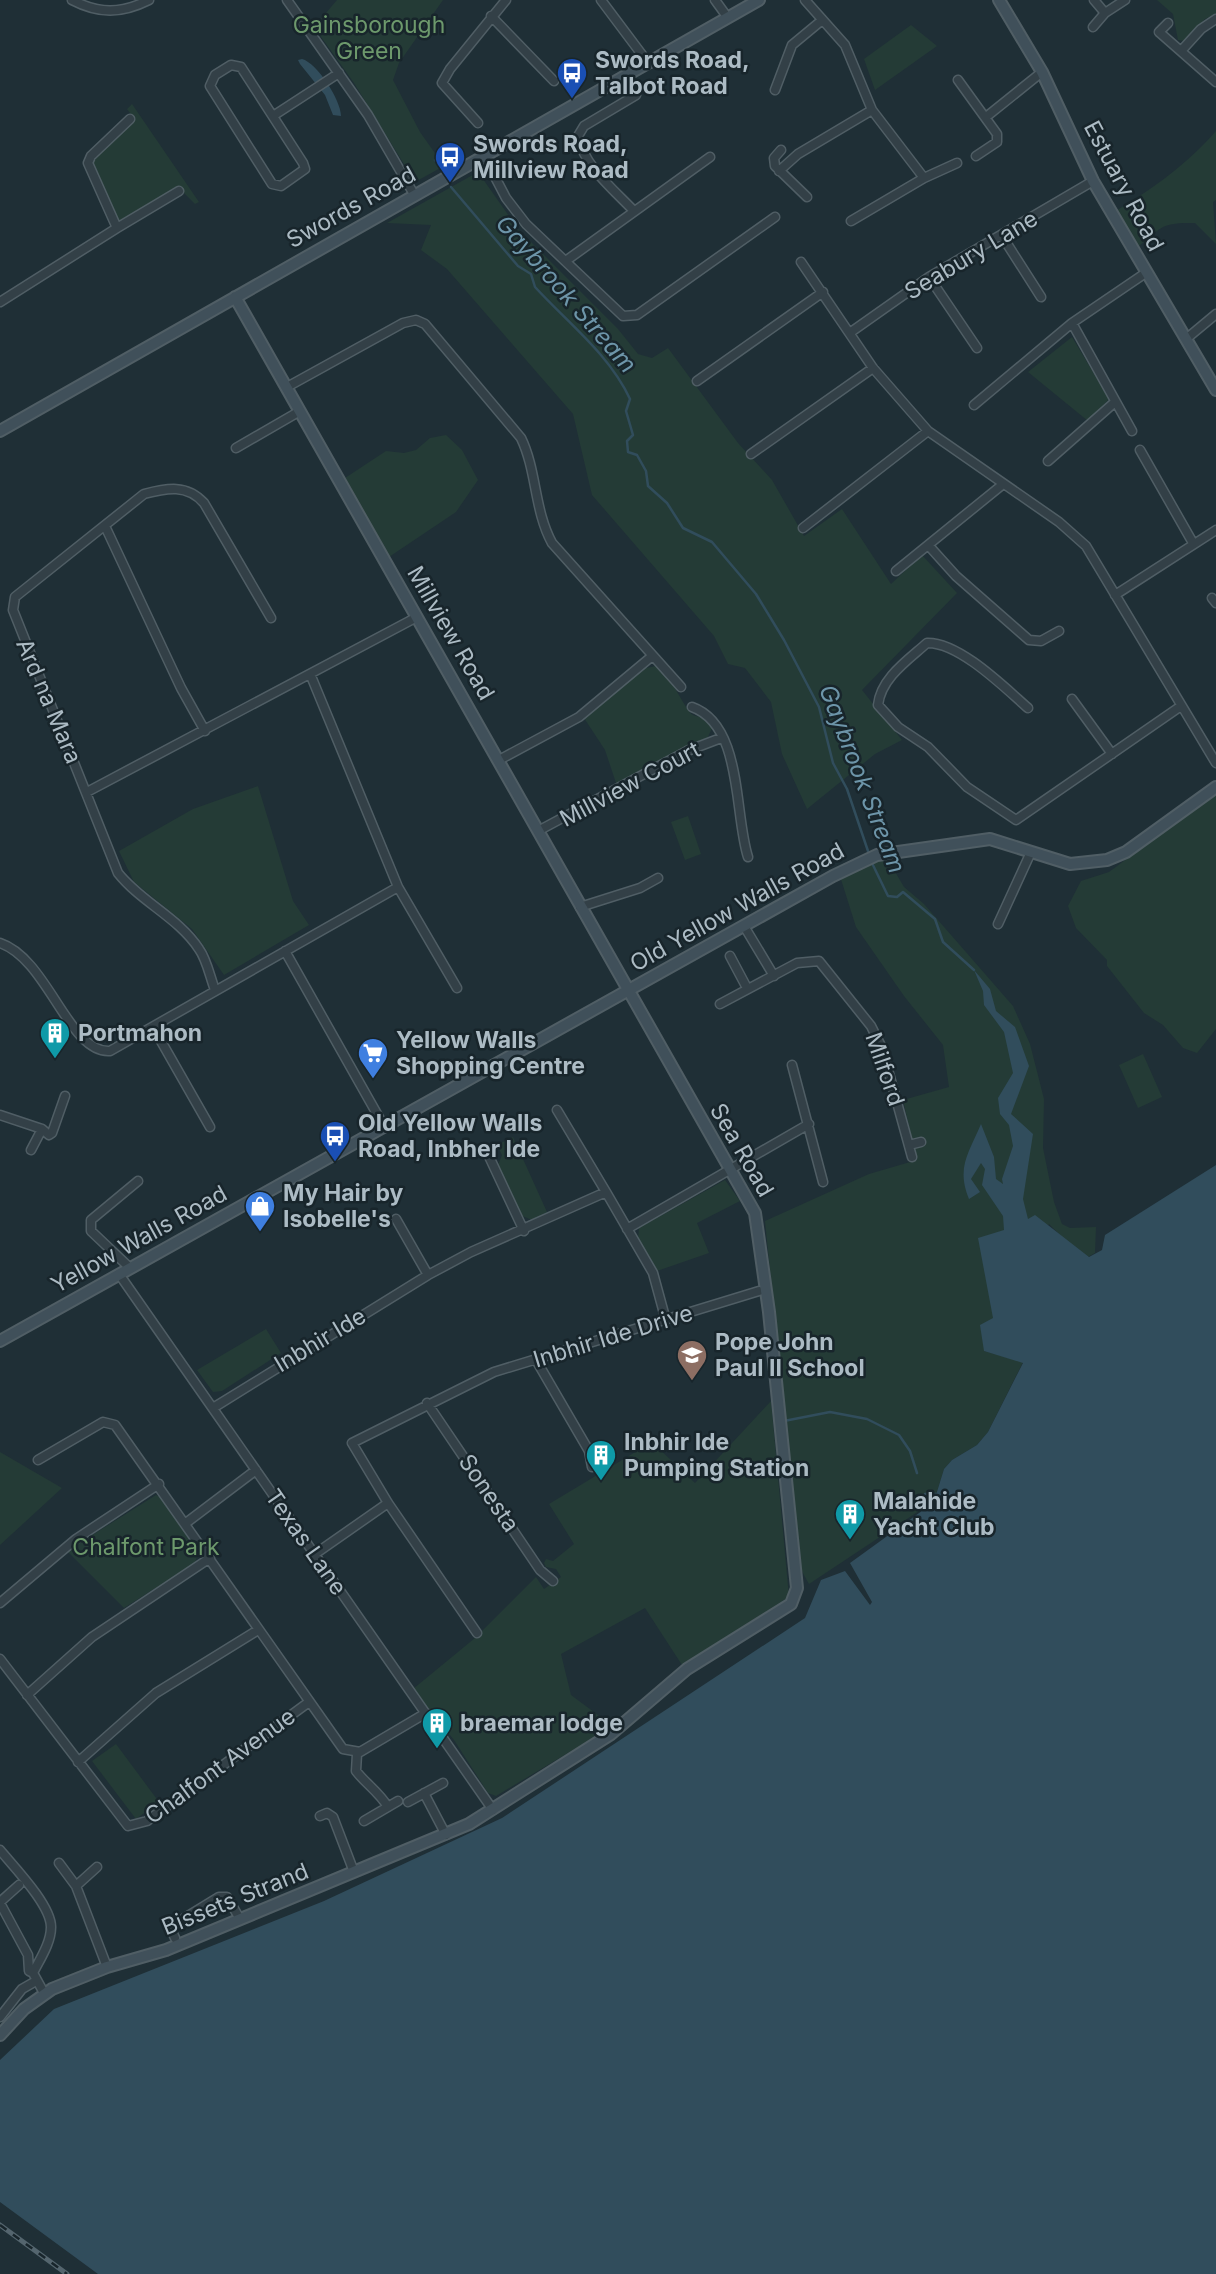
<svg xmlns="http://www.w3.org/2000/svg" width="1216" height="2274" viewBox="0 0 1216 2274" font-family="Inter,sans-serif">
<style>
.green{fill:#243b36}
.water{fill:#314d5c}
.lines{fill:none;stroke-linecap:round;stroke-linejoin:round}
.stream{stroke:#314d5c;stroke-width:2.5}
.street-casing{stroke:#505e65;stroke-width:11}
.secondary-casing{stroke:#505e65;stroke-width:14}
.street{stroke:#334047;stroke-width:8}
.secondary{stroke:#40505a;stroke-width:10}
.rail-casing{stroke:#54656e;stroke-width:5}
.rail{stroke:#18252b;stroke-width:2.5;stroke-dasharray:8;stroke-linecap:butt}
.labels{text-anchor:middle;stroke-width:5;stroke-linejoin:round;paint-order:stroke}
.park-label{font-size:23px;fill:#6d996c;stroke:#18252b}
.poi-label{font-size:23px;font-weight:bold;fill:#acbbc4;stroke:#18252b;text-anchor:start}
.street-label{font-size:23px;fill:#acbbc4;stroke:#18252b}
.water-label{font-size:24px;font-style:italic;fill:#6d95a9;stroke:#18252b}
</style>
<rect width="100%" height="100%" fill="#1f2f36"/>
<path class="green" d="M337,0H443L399,63L393,80L420,132L444,166L415,182L354,83L314,27Z
M1157,0H1216V14L1205,19L1184,41L1178,40L1173,14Z
M911,25L937,46L875,90L864,59Z
M132,104L199,202L195,204L179,188L120,223L92,168L93,161L132,123L134,118L127,109Z
M1216,131V200L1213,202L1216,244L1195,223C1162,222 1161,227 1138,247L1116,211C1156,186 1185,166 1216,131Z
M478,172L518,229L618,329L638,354L652,358L668,348L738,443L772,480L804,536L842,509L891,584L922,555L957,593L862,690L902,740L875,754L807,809L782,754L771,702L745,668L728,664L714,636L592,495L573,414L447,269L421,250L431,225L387,223Z
M1072,337L1109,399L1088,421L1028,372Z
M446,435L462,450L478,480L456,512L389,557L345,478L386,451L404,453L416,450L430,438Z
M656,666C673,677 685,711 693,715C696,717 700,716 704,717L712,728L708,737L617,786L605,750L584,718L646,668Z
M258,786L293,901L309,925L224,975L192,929L134,882L119,851L193,809Z
M1216,793V1029L1197,1053L1183,1048L1163,1025L1144,1013L1107,966V960L1076,928L1068,906L1081,881L1109,872Z
M688,816L701,854L685,860L671,822Z
M884,853L904,887L924,904L1013,1006L1030,1044L1044,1099L1043,1148L1054,1202L1062,1224L1070,1228L1096,1227L1095,1253L1088,1257L1071,1246L1049,1224L993,1319L984,1351L1023,1362L988,1432L977,1445L952,1460L944,1469L936,1495L925,1507L809,1584L800,1568L765,1221L869,1174L917,1160L903,1100L949,1087L943,1045L904,996L856,927L839,873Z
M1143,1054L1162,1097L1138,1108L1119,1065Z
M513,1137L547,1212L532,1220L520,1215L498,1165L502,1155L497,1145Z
M725,1180L740,1201L697,1223L709,1253L657,1271L638,1239L639,1228Z
M266,1329L281,1353L222,1391L213,1392L197,1370Z
M771,1401L789,1597L682,1665L645,1608L561,1654L571,1695L606,1721L608,1729L496,1796L488,1793L454,1740L413,1689L475,1638L536,1577L544,1589L561,1577L556,1569L546,1567L544,1563L546,1559L553,1561L574,1544L549,1504L652,1442L695,1483Z
M0,1452L62,1488L0,1545Z
M156,1495L162,1498L199,1550L195,1563L124,1608L67,1551Z
M116,1744L159,1802L136,1819L92,1761Z"/>
<path class="water" d="M302,59C317,63 341,100 341,116L333,115L325,95L300,64L298,60Z
M974,970L990,989L996,1011L1015,1027L1029,1066L1011,1114L1033,1134L1023,1199L1028,1219L1035,1215L1089,1257L1102,1250L1105,1235L1216,1165V2274H98L0,2202V2060L54,2009L324,1901L502,1818L805,1618L821,1580L845,1571L870,1605L872,1602L850,1563L926,1508L936,1495L944,1469L952,1460L977,1445L988,1432L1023,1363L984,1351L980,1325L993,1318L978,1238L1004,1230L1003,1216L982,1185L985,1169L981,1163L971,1179L980,1192L969,1199C956,1167 969,1153 981,1124L994,1157L996,1179L1003,1184L1002,1179L1013,1146L1009,1125L1000,1114L998,1098L1013,1073L1004,1032L984,1005L983,991Z"/>
<g class="lines">
<path class="stream" d="M435,160L441,168
M451,187L518,266L531,274L535,287C568,323 609,354 630,399L626,411L633,435L627,441L628,452L637,455L646,471L648,486L667,503L683,528L712,542L756,594L784,640L819,707L833,763L847,789L869,854
M871,861L888,896L897,897L903,892L935,919L943,942L974,970
M784,1421L830,1412L867,1419L899,1435L910,1451L917,1473
M925,1494H936"/>
<g class="street-casing">
<path id="street" d="M72,0C99,14 121,14 149,0
M287,0L368,115L415,196
M601,0L649,64
M715,0L728,18
M805,0L845,45L872,110L924,178
M1094,0L1105,13
M491,16L554,81
M1168,23L1159,32L1216,82
M1093,27L1105,13L1125,0
M1181,51L1201,29L1216,19
M231,65L241,67L303,163L305,169L281,186L272,184L210,86L215,75Z
M958,80L997,134V142L976,156
M775,90L792,45L821,21
M273,116L339,73
M986,117L1042,72
M130,119L91,156L88,163L117,228L179,191
M478,123L442,83L450,69L506,0
M781,150L774,158L775,166L807,197
M484,156L506,198L526,224L623,316L637,315L775,217
M779,171L798,154L872,110
M633,210C614,190 583,165 578,136L584,126L636,95
M851,221L924,178L957,163
M1002,236L1041,297
M567,260L710,157
M801,262L873,368L928,431L1059,522L1086,546L1216,763
M929,277L977,348
M0,302L117,228
M1072,323L1132,431
M851,332L929,277L1093,181
M1186,339L1216,314
M697,381L823,292
M287,387L403,323L416,320L425,324L521,438C537,471 534,510 552,543L681,687
M974,405L1072,323L1147,272
M236,448L300,411
M1140,450L1193,543
M751,454L873,368
M1048,461L1115,402
M105,526L181,688L205,731
M803,528L928,431
M929,546L956,576L1029,640L1041,641L1059,631
M896,571L1002,485
M1115,595L1216,530
M1212,598L1216,603
M1072,699L1112,754
M692,707C743,725 734,814 748,857
M1028,708C1004,687 959,642 927,643C908,660 881,678 878,705L898,727L928,747L967,787L1016,820L1181,706
M499,760L579,717L651,657
M87,792L417,617
M538,831L687,751L721,738
M398,887L457,988
M580,907L640,888L658,878
M998,924L1031,852
M744,926L774,976
M0,943C48,959 69,1054 110,1051L398,887L311,676
M285,951L385,1128
M730,956L747,988
M215,990C210,977 207,960 199,949C179,918 141,902 118,873L13,610L15,597L144,494C167,488 187,484 204,503L271,618
M720,1004L797,963L819,961L871,1026L882,1048L912,1157
M153,1027L210,1127
M792,1065L823,1182
M557,1110L606,1192
M0,1115L42,1129L31,1150
M42,1129L49,1135L52,1133L65,1096
M909,1145L921,1142
M486,1150L524,1231
M396,1219L428,1275
M627,1229L809,1124
M130,1268L91,1231V1220L138,1181
M119,1274L493,1810
M536,1360L589,1451L592,1467
M427,1403L540,1570L553,1581
M213,1408L428,1275L471,1252L606,1192L653,1273L665,1317
M38,1460L103,1422L115,1425L343,1749L360,1752L426,1713
M186,1523L256,1470
M315,1554L388,1503
M0,1603L76,1539L159,1484
M477,1633L388,1503L352,1443L494,1372L759,1291
M0,1659L128,1826L147,1821L309,1702
M27,1695L92,1637L210,1558
M357,1754L356,1771C366,1784 379,1792 388,1807
M78,1762L156,1693L258,1630
M424,1793L446,1835
M408,1802L443,1783
M320,1816L327,1813L333,1817L354,1872
M364,1821L398,1801
M0,1850C14,1867 51,1905 51,1927C51,1943 40,1959 33,1973L44,1993
M59,1863L76,1886L107,1967
M76,1886L97,1867
M0,1902L19,1885
M0,1903L28,1955L29,1971L33,1973
M175,1938L170,1927L219,1897H227L240,1919
M0,2017L22,1989L36,1981"/>
</g>
<g class="secondary-casing">
<path id="secondary" d="M999,0L1042,72L1093,181L1216,390
M0,431L759,0
M0,1341L833,876L877,855L990,839L1070,864L1107,860L1126,852L1216,787
M0,2035L24,2009L52,1989L107,1967L166,1950L469,1824L611,1734L687,1669L791,1604L797,1588L769,1312L755,1213L235,297"/>
</g>
<use href="#street" class="street"/>
<use href="#secondary" class="secondary"/>
<g class="rail-casing">
<path id="rail" d="M0,2225L67,2274"/>
</g>
<use href="#rail" class="rail"/>
</g>
<defs>
<g id="bus-pin" transform="scale(1.575)"><path d="M0 17L-7.5 6A9.5 9.5 0 1 1 7.5 6Z" fill="#1a4fb4" stroke="#18252b"/><path d="M-5-6H5V4H4V6H2V4H-2V6H-4V4H-5ZM-3.5-4V0h7V-4ZM-3.5 1.2v1.5H-2V1.2ZM2 1.2v1.5H3.5V1.2Z" fill="#fff"/></g>
<g id="building-pin" transform="scale(1.575)"><path d="M0 17L-7.5 6A9.5 9.5 0 1 1 7.5 6Z" fill="#0f9aa8" stroke="#18252b"/><path d="M-4-6H4V6H1V3H-1V6H-4ZM-2.5-4.3h1.7v1.8h-1.7ZM.8-4.3h1.7v1.8H.8ZM-2.5-1h1.7V.8h-1.7ZM.8-1h1.7V.8H.8Z" fill="#fff"/></g>
<g id="supermarket-pin" transform="scale(1.575)"><path d="M0 17L-7.5 6A9.5 9.5 0 1 1 7.5 6Z" fill="#3f7fe0" stroke="#18252b"/><path d="M-6-5.5h2.5l.6 2H6L4.5 2H-2.5L-4.4-4H-6ZM-1.5 3.2a1.3 1.3 0 1 0 .1 0ZM3 3.2a1.3 1.3 0 1 0 .1 0Z" fill="#fff"/></g>
<g id="shop-pin" transform="scale(1.575)"><path d="M0 17L-7.5 6A9.5 9.5 0 1 1 7.5 6Z" fill="#3f7fe0" stroke="#18252b"/><path d="M-5-2.5h2.3a2.7 3.5 0 0 1 5.4 0H5L5.5 6h-11ZM-1.5-2.5h3a1.5 2.3 0 0 0-3 0Z" fill="#fff"/></g>
<g id="school-pin" transform="scale(1.575)"><path d="M0 17L-7.5 6A9.5 9.5 0 1 1 7.5 6Z" fill="#8d6e63" stroke="#18252b"/><path d="M0-5L7-2L0 1L-7-2ZM-4 1L0 2.5L4 1V4Q0 6-4 4Z" fill="#fff"/></g>
</defs>
<g fill-rule="evenodd">
<use href="#bus-pin" x="572" y="73"/>
<use href="#bus-pin" x="450" y="157"/>
<use href="#building-pin" x="55" y="1033"/>
<use href="#supermarket-pin" x="373" y="1053"/>
<use href="#bus-pin" x="335" y="1136"/>
<use href="#shop-pin" x="260" y="1206"/>
<use href="#school-pin" x="692" y="1355"/>
<use href="#building-pin" x="601" y="1455"/>
<use href="#building-pin" x="850" y="1514"/>
<use href="#building-pin" x="437" y="1723"/>
</g>
<g class="labels">
<g class="park-label">
<text x="369" y="33">Gainsborough<tspan x="369" dy="26">Green</tspan></text>
<text x="146" y="1555">Chalfont Park</text>
</g>
<g class="poi-label">
<text x="595" y="68">Swords Road,<tspan x="595" dy="26">Talbot Road</tspan></text>
<text x="473" y="152">Swords Road,<tspan x="473" dy="26">Millview Road</tspan></text>
<text x="78" y="1041">Portmahon</text>
<text x="396" y="1048">Yellow Walls<tspan x="396" dy="26">Shopping Centre</tspan></text>
<text x="358" y="1131">Old Yellow Walls<tspan x="358" dy="26">Road, Inbher Ide</tspan></text>
<text x="283" y="1201">My Hair by<tspan x="283" dy="26">Isobelle's</tspan></text>
<text x="715" y="1350">Pope John<tspan x="715" dy="26">Paul II School</tspan></text>
<text x="624" y="1450">Inbhir Ide<tspan x="624" dy="26">Pumping Station</tspan></text>
<text x="873" y="1509">Malahide<tspan x="873" dy="26">Yacht Club</tspan></text>
<text x="460" y="1731">braemar lodge</text>
</g>
<g class="street-label">
<text transform="translate(1124 186) rotate(62)" y="8">Estuary Road</text>
<text transform="translate(351 207) rotate(-29)" y="8">Swords Road</text>
<text transform="translate(971 255) rotate(-31)" y="8">Seabury Lane</text>
<text transform="translate(451 633) rotate(60)" y="8">Millview Road</text>
<text transform="translate(49 701) rotate(67)" y="8">Ard na Mara</text>
<text transform="translate(630 784) rotate(-28)" y="8">Millview Court</text>
<text transform="translate(737 907) rotate(-29)" y="8">Old Yellow Walls Road</text>
<text transform="translate(885 1069) rotate(71)" y="8">Milford</text>
<text transform="translate(742 1150) rotate(60)" y="8">Sea Road</text>
<text transform="translate(139 1239) rotate(-29)" y="8">Yellow Walls Road</text>
<text transform="translate(613 1336) rotate(-17)" y="8">Inbhir Ide Drive</text>
<text transform="translate(320 1340) rotate(-31)" y="8">Inbhir Ide</text>
<text transform="translate(489 1493) rotate(56)" y="8">Sonesta</text>
<text transform="translate(306 1542) rotate(55)" y="8">Texas Lane</text>
<text transform="translate(220 1766) rotate(-36)" y="8">Chalfont Avenue</text>
<text transform="translate(235 1899) rotate(-22)" y="8">Bissets Strand</text>
</g>
<g class="water-label">
<text transform="translate(566 294) rotate(49)" y="8">Gaybrook Stream</text>
<text transform="translate(862 779) rotate(69)" y="8">Gaybrook Stream</text>
</g>
</g>
</svg>
